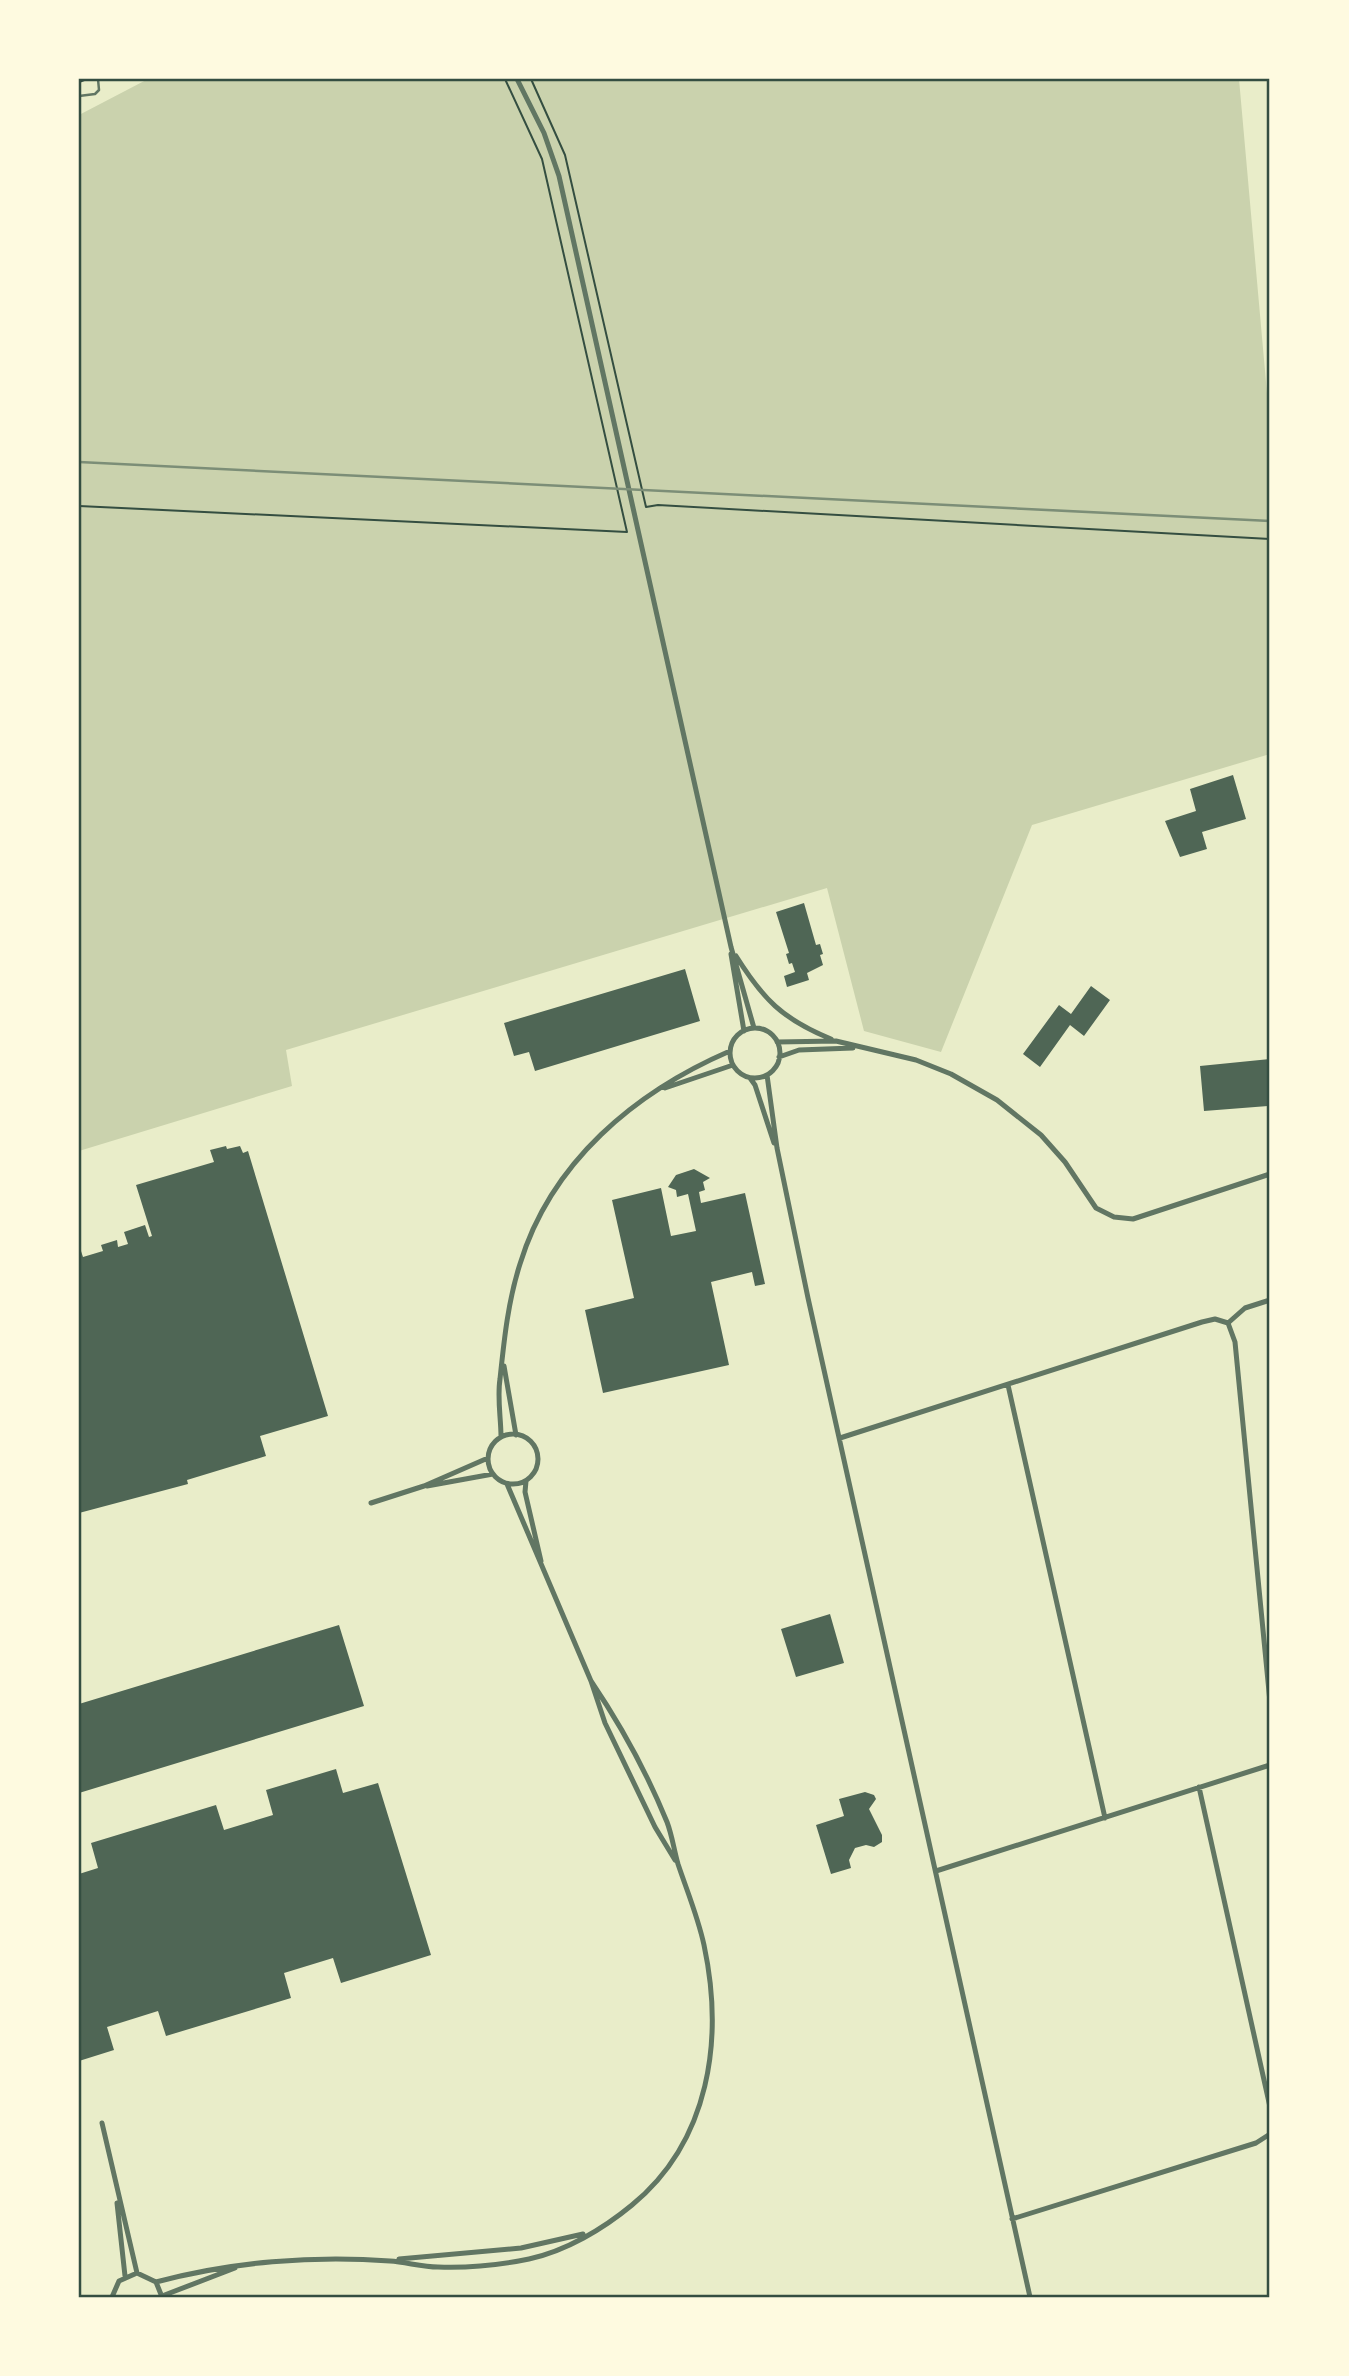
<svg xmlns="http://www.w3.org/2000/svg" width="1349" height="2376" viewBox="0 0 1349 2376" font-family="'Fira Sans Condensed',sans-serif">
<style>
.green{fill:#cad2ad}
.building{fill:#4f6655}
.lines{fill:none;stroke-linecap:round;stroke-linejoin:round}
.path{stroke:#344e41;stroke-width:2}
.service{stroke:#617663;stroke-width:2.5}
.minor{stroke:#617663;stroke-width:5}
.rail{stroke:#7c8e77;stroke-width:2.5}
.neatline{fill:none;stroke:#344e41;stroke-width:2.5}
</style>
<rect width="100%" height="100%" fill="#e9edc9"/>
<path class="green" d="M148,79H1239L1270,427V724H1267L1270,754L1032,825L941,1052L864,1031L827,888L286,1050L292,1086L79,1151V115Z"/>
<path class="building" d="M1233,775L1246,819L1202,832L1207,849L1180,857L1165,821L1196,811L1190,789Z
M804,903L816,945L820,944L823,954L820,955L823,965L807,973L809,980L787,987L784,976L795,972L792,963L789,964L786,954L789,953L776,912Z
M685,969L700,1021L535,1071L529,1052L514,1056L504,1023Z
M1091,986L1110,1000L1084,1036L1070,1025L1040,1067L1023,1054L1059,1005L1071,1014Z
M1270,1059L1268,1106L1204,1111L1200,1066Z
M226,1146L227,1149L240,1146L243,1153L248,1151L328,1416L260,1436L266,1456L187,1480L188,1484L79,1513V1245L83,1257L103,1251L101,1245L117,1240L118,1247L128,1244L124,1232L145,1225L149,1237L152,1236L136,1185L214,1162L210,1150Z
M694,1169L710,1178L703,1182L705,1190L699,1192L701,1203L745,1193L765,1284L755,1286L752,1272L711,1282L729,1365L603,1393L585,1310L634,1298L612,1200L661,1188L671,1236L696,1231L688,1194L677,1197L676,1190L668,1187L676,1175Z
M830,1614L844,1663L796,1677L781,1629Z
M339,1625L364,1706L79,1793V1704Z
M336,1769L343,1793L378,1783L431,1955L341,1983L333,1958L284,1973L291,1998L166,2036L158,2011L107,2027L114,2050L79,2061V1874L98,1868L91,1843L216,1805L224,1830L273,1815L266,1790Z
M865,1792L874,1795L876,1799L869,1809L882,1835V1842L874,1847L866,1845L855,1848L849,1860L851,1868L831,1874L816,1825L844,1816L839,1799Z"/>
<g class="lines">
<path class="path" d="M531,79L565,155L646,507L658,505L1270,539
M79,82L87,79
M79,506L627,532L542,159L505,79"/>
<path class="service" d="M79,96L95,94L99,90L98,79"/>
<path class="minor" d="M517,79L544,133L559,176L731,947L754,1028
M731,954L744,1031
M736,956C763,999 782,1019 831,1039
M730 1053a25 25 0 1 1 50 0a25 25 0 1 1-50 0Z
M777,1042L836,1041L916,1060L951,1074L997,1100L1041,1135L1065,1162L1096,1208L1114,1217L1133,1219L1270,1174
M779,1057L799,1050L853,1048
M767,1075L777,1148L808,1298L1030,2297
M750,1078L755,1085L774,1143
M665,1088L733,1065
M1228,1323L1245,1308L1270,1300
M504,1366L516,1435
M1008,1385L1105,1818
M488 1459a25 25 0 1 1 50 0a25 25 0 1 1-50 0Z
M501,1437C501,1418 497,1398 500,1379C504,1341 508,1301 520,1264C551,1162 635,1092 730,1051
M840,1438L1202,1322L1215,1319L1228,1323L1235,1342L1270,1702
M526,1481L525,1492L541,1561
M507,1484L591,1681L605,1723L655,1827L675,1860
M427,1486L493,1474
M371,1503L424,1486L488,1458
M1199,1787L1270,2107
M936,1871L1270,1765
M102,2123L137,2273
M117,2203L125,2276
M1012,2219L1256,2143L1270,2134
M399,2259L521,2248L583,2234
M156,2282C231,2262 313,2255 390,2261C406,2262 422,2267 438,2267C467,2268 500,2265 529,2259C566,2251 603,2229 632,2205C710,2141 724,2039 704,1945C698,1917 687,1891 678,1864C674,1850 672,1835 667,1822C647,1773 620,1724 591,1681
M162,2296L235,2268
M112,2297L119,2281L137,2273L156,2282L162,2297"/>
<path class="rail" d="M79,462L1270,521"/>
</g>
<rect width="1349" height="2376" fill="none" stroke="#fefae0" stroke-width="161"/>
<rect x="80" y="80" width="1188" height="2216" class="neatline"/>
</svg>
